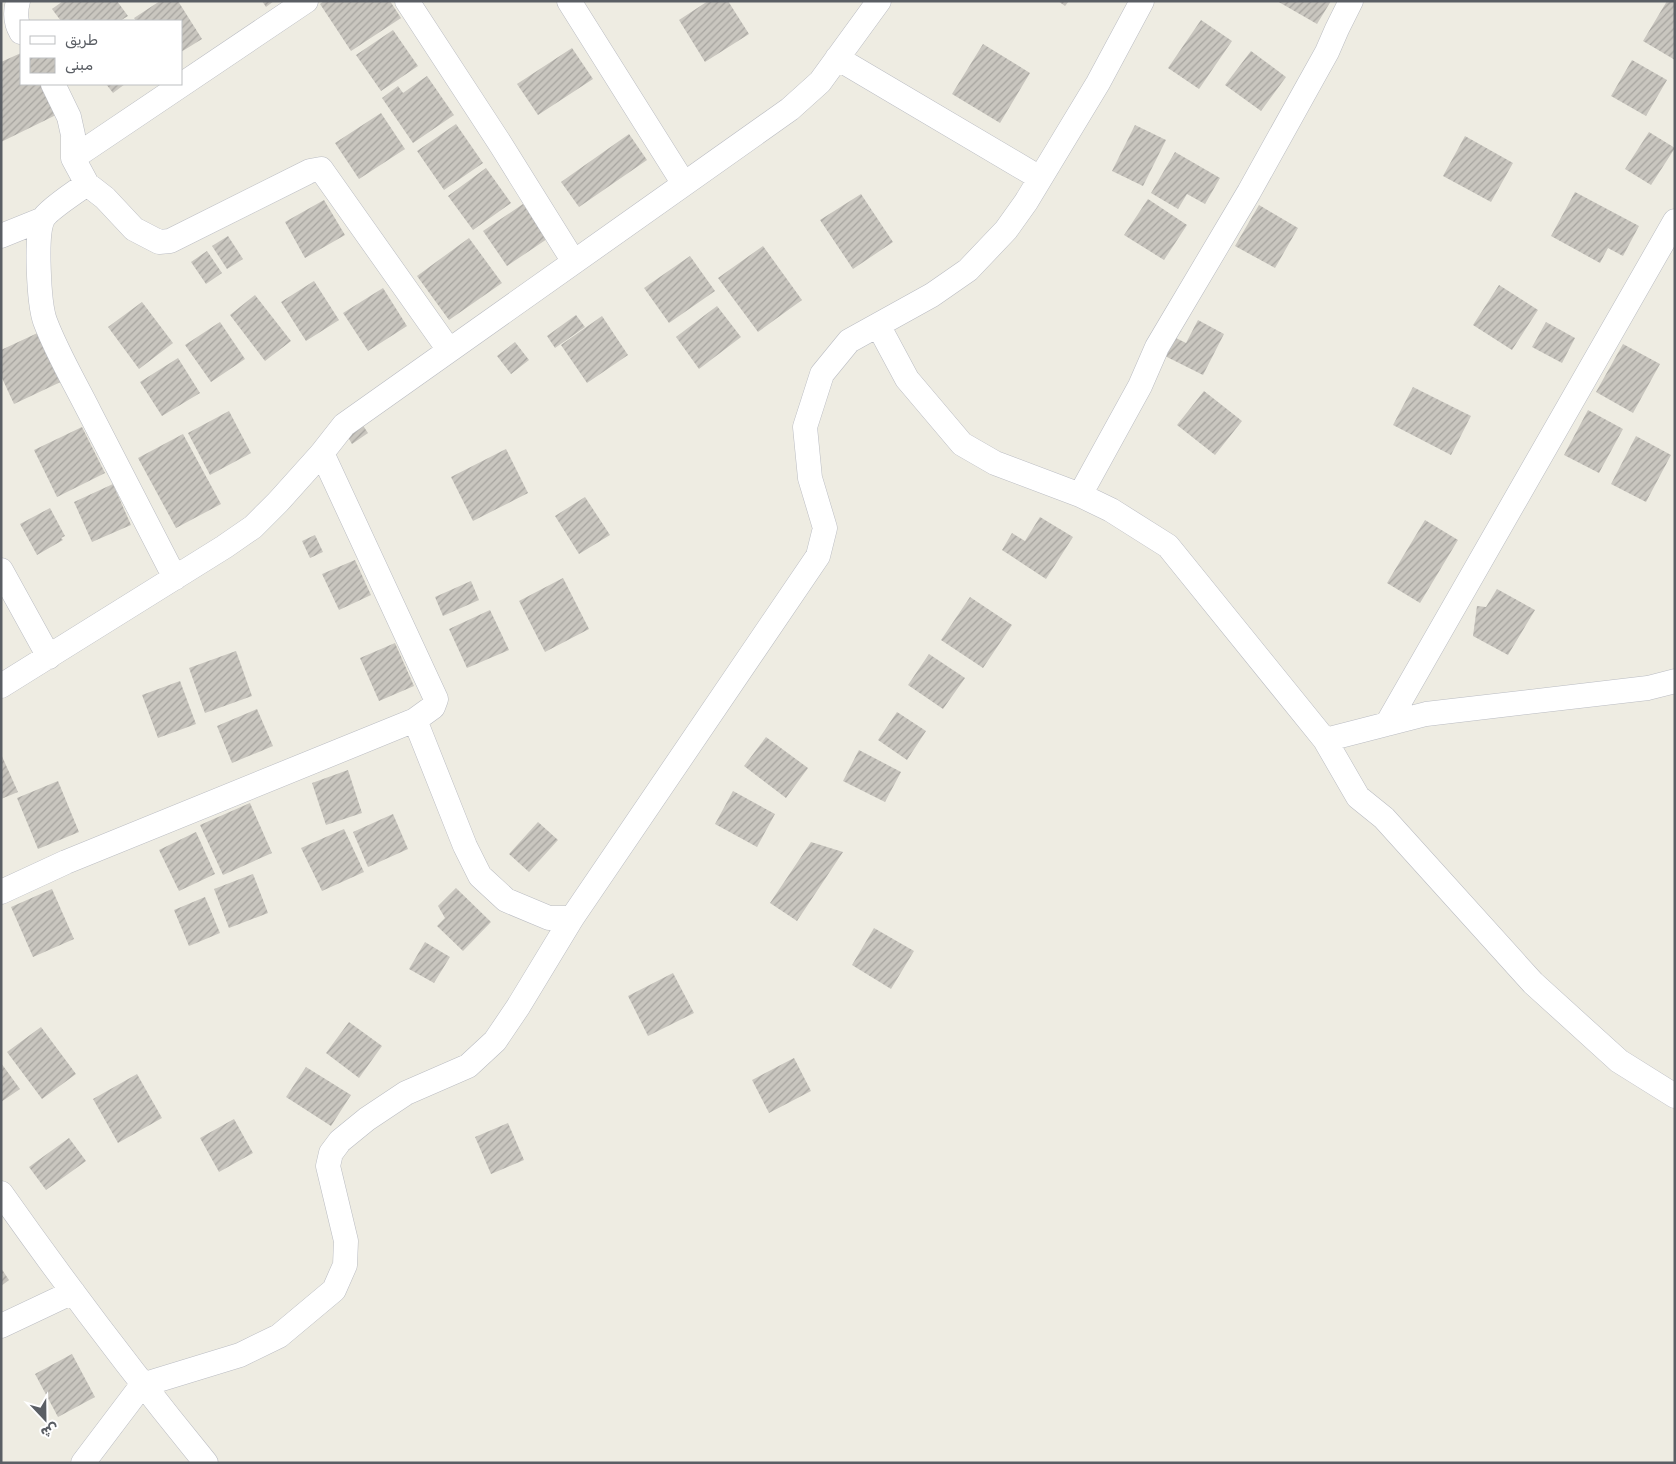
<svg xmlns="http://www.w3.org/2000/svg" width="1676" height="1464" viewBox="0 0 1676 1464" font-family="Rubik,Vazirmatn,sans-serif">
<style>
.building{fill:url(#building-hatch)}
.lines{fill:none;stroke-linecap:round;stroke-linejoin:round}
.minor-casing{stroke:#babcc2;stroke-width:25}
.minor{stroke:#fff;stroke-width:24}
</style>
<defs>
<pattern id="building-hatch" width="6" height="6" patternUnits="userSpaceOnUse" patternTransform="scale(1.25)"><rect width="6" height="6" fill="#c9c6bf"/><path d="M-1 1l2-2M0 6l6-6M5 7l2-2" fill="none" stroke="#a6a49f"/></pattern>
</defs>
<rect width="100%" height="100%" fill="#eeece2"/>
<path class="building" d="M63,1H117L128,16L120,21H61L52,9Z
M160,1H178L202,39L181,52V21H136L134,18Z
M262,1H274L266,7Z
M324,1H390L401,18L351,51L320,4Z
M708,1H728L749,34L705,62L679,20Z
M1058,1H1069L1065,6Z
M1277,1H1331L1317,24Z
M1667,1H1675V60L1643,41Z
M1201,20L1232,41L1199,89L1168,68Z
M393,30L418,66L381,91L356,55Z
M983,44L1030,73L1000,123L952,94Z
M572,48L593,79L538,115L517,84Z
M1251,51L1286,77L1261,111L1225,85Z
M21,53V84H43L58,114L1,142V62Z
M1632,60L1667,80L1646,116L1611,96Z
M427,76L454,115L413,143L382,98L398,86L403,93Z
M106,84H125L113,93Z
M381,113L405,149L359,179L335,143Z
M456,124L483,163L444,190L417,151Z
M1135,125L1166,140L1143,186L1112,171Z
M1649,132L1675,148L1651,185L1625,169Z
M629,134L647,160L579,207L561,182Z
M1465,136L1513,163L1491,202L1443,176Z
M1175,152L1220,178L1205,204L1187,194L1178,209L1151,193Z
M486,168L511,203L473,230L448,196Z
M1575,192L1639,226L1623,256L1608,248L1600,263L1551,236Z
M861,194L893,242L853,269L820,220Z
M1148,199L1187,225L1164,260L1124,235Z
M324,200L345,235L305,258L285,222Z
M523,204L547,239L507,266L483,231Z
M1259,205L1298,228L1275,268L1235,246Z
M228,236L243,259L227,269L212,246Z
M469,238L502,283L449,320L417,276Z
M763,246L802,300L758,332L718,278Z
M207,251L222,273L206,284L191,262Z
M690,256L715,291L669,323L644,288Z
M314,281L339,320L306,341L281,302Z
M1499,285L1538,310L1512,350L1473,325Z
M383,288L407,326L368,351L343,313Z
M255,295L291,341L265,361L230,315Z
M142,302L173,343L139,369L108,327Z
M717,306L741,337L699,369L676,337Z
M576,315L585,327L555,348L547,336Z
M602,316L628,355L587,383L561,345Z
M1198,320L1224,334L1203,375L1165,356L1174,337L1186,343Z
M220,322L245,359L211,382L185,345Z
M1546,322L1575,338L1562,363L1532,347Z
M44,330L67,379L14,404L1,376V350Z
M515,342L529,360L511,374L497,356Z
M1623,344L1660,364L1633,413L1596,392Z
M178,358L200,393L162,416L140,382Z
M1413,387L1471,416L1451,455L1393,425Z
M1204,391L1242,421L1215,455L1177,425Z
M1588,410L1623,429L1599,473L1564,455Z
M229,411L251,453L210,475L188,433Z
M362,424L368,433L352,444L346,434Z
M82,427L105,473L57,497L34,450Z
M183,434L221,504L176,528L138,458Z
M1636,436L1671,455L1646,502L1611,484Z
M506,449L528,493L473,521L451,477Z
M113,484L131,525L92,542L74,502Z
M585,497L610,535L579,554L555,516Z
M50,508L65,536L61,538L63,540L37,555L20,524Z
M1040,517L1073,537L1046,579L1002,550L1012,533L1025,541Z
M1425,520L1458,540L1420,603L1387,583Z
M315,535L323,552L310,558L302,541Z
M355,560L371,595L339,610L322,574Z
M563,578L589,629L545,652L519,601Z
M471,581L479,600L443,616L435,597Z
M1497,589L1535,610L1508,655L1473,636L1477,606L1486,607Z
M970,597L1012,625L983,668L941,640Z
M490,610L509,650L467,668L449,629Z
M395,643L414,686L379,701L360,658Z
M236,651L252,696L205,713L189,668Z
M929,654L965,678L943,709L908,685Z
M180,681L196,724L158,738L142,695Z
M257,709L273,746L232,763L217,726Z
M897,712L926,731L907,760L878,740Z
M766,737L808,768L786,798L744,766Z
M859,750L901,772L885,802L843,781Z
M1,754L18,792L1,799Z
M348,770L362,813L326,825L312,783Z
M58,781L79,832L38,849L17,798Z
M733,791L775,814L757,847L715,824Z
M250,803L272,853L223,875L200,825Z
M393,814L408,849L368,867L353,832Z
M538,822L558,840L529,872L509,854Z
M344,829L364,872L322,891L301,848Z
M196,832L215,874L179,891L159,850Z
M811,842L843,852L797,921L770,903Z
M253,874L268,913L229,928L214,889Z
M456,888L491,922L463,951L437,926L445,918L438,906Z
M52,889L74,939L33,957L11,907Z
M205,897L220,933L189,946L174,910Z
M874,928L914,951L891,989L852,965Z
M425,942L450,957L434,983L409,969Z
M673,973L694,1013L648,1036L628,996Z
M349,1022L382,1046L359,1078L326,1053Z
M41,1027L76,1074L42,1099L7,1052Z
M794,1058L811,1091L769,1113L752,1080Z
M1,1063L20,1089L1,1102Z
M306,1067L351,1095L331,1126L286,1097Z
M137,1074L162,1118L118,1143L93,1099Z
M234,1119L253,1153L219,1172L200,1138Z
M508,1123L524,1160L491,1174L475,1137Z
M69,1138L86,1161L46,1190L29,1167Z
M1,1268L9,1280L1,1286Z
M72,1354L95,1397L58,1417L35,1374Z"/>
<g class="lines">
<g class="minor-casing">
<path id="minor" d="M18,1C15,12 15,22 21,32
M407,1L501,145L574,262
M569,1L684,184
M837,58L1040,178
M53,84L69,117L73,135V158L87,184L105,198L134,229L159,242L170,241L310,171L321,169L449,350
M73,158L306,1
M87,184C78,190 47,211 43,219C35,235 39,304 45,321C57,353 75,383 90,413C118,468 147,523 175,578
M1,236L43,219
M878,325L907,379L962,444L995,463L1080,495L1111,510L1168,546L1325,740L1358,797L1384,818L1533,983L1619,1061L1675,1096
M1080,495L1140,386L1157,347L1249,192L1327,52L1337,29L1351,1
M1,570L49,657
M1,686L224,547L253,527L278,502L322,453L344,425L790,109L820,82L879,1
M415,720L465,846L480,876L506,900L549,918H572L818,556L825,528L810,478L805,427L822,374L849,341L932,295L968,270L1006,230L1026,202L1098,83L1142,1
M1387,724L1675,221
M1325,740L1426,714L1648,688L1675,681
M1,892L66,862L415,720L433,707L436,699L322,453
M1,1193C66,1285 134,1375 206,1463
M1,1326L73,1292
M83,1463L142,1385L240,1355L279,1336L334,1290L345,1265L346,1241L328,1166L331,1153L340,1141L367,1119L406,1093L468,1066L495,1041L518,1007L572,918"/>
</g>
<use href="#minor" class="minor"/>
</g>
<rect width="1676" height="1464" fill="none" stroke="#5a5e64" stroke-width="5"/>
<rect x="20" y="20" width="162" height="65" fill="#ffffff" stroke="#bdbfc1"/>
<rect x="30" y="36" width="25" height="8" fill="#ffffff" stroke="#bdbfc1"/>
<text x="65" y="45" font-size="15" fill="#5a5e64">طريق</text>
<rect x="30" y="58" width="25" height="15" fill="url(#building-hatch)" stroke="#bdbfc1"/>
<text x="65" y="70" font-size="15" fill="#5a5e64">مبنى</text>
<g transform="translate(45 1419) rotate(158)" stroke="#ffffff" stroke-width="4" paint-order="stroke">
<path d="M0-4L9 19L0 12L-9 19Z" fill="#5a5e64"/>
<text y="-8" font-size="14" font-weight="bold" text-anchor="middle" fill="#5a5e64">ش</text>
</g>
</svg>
